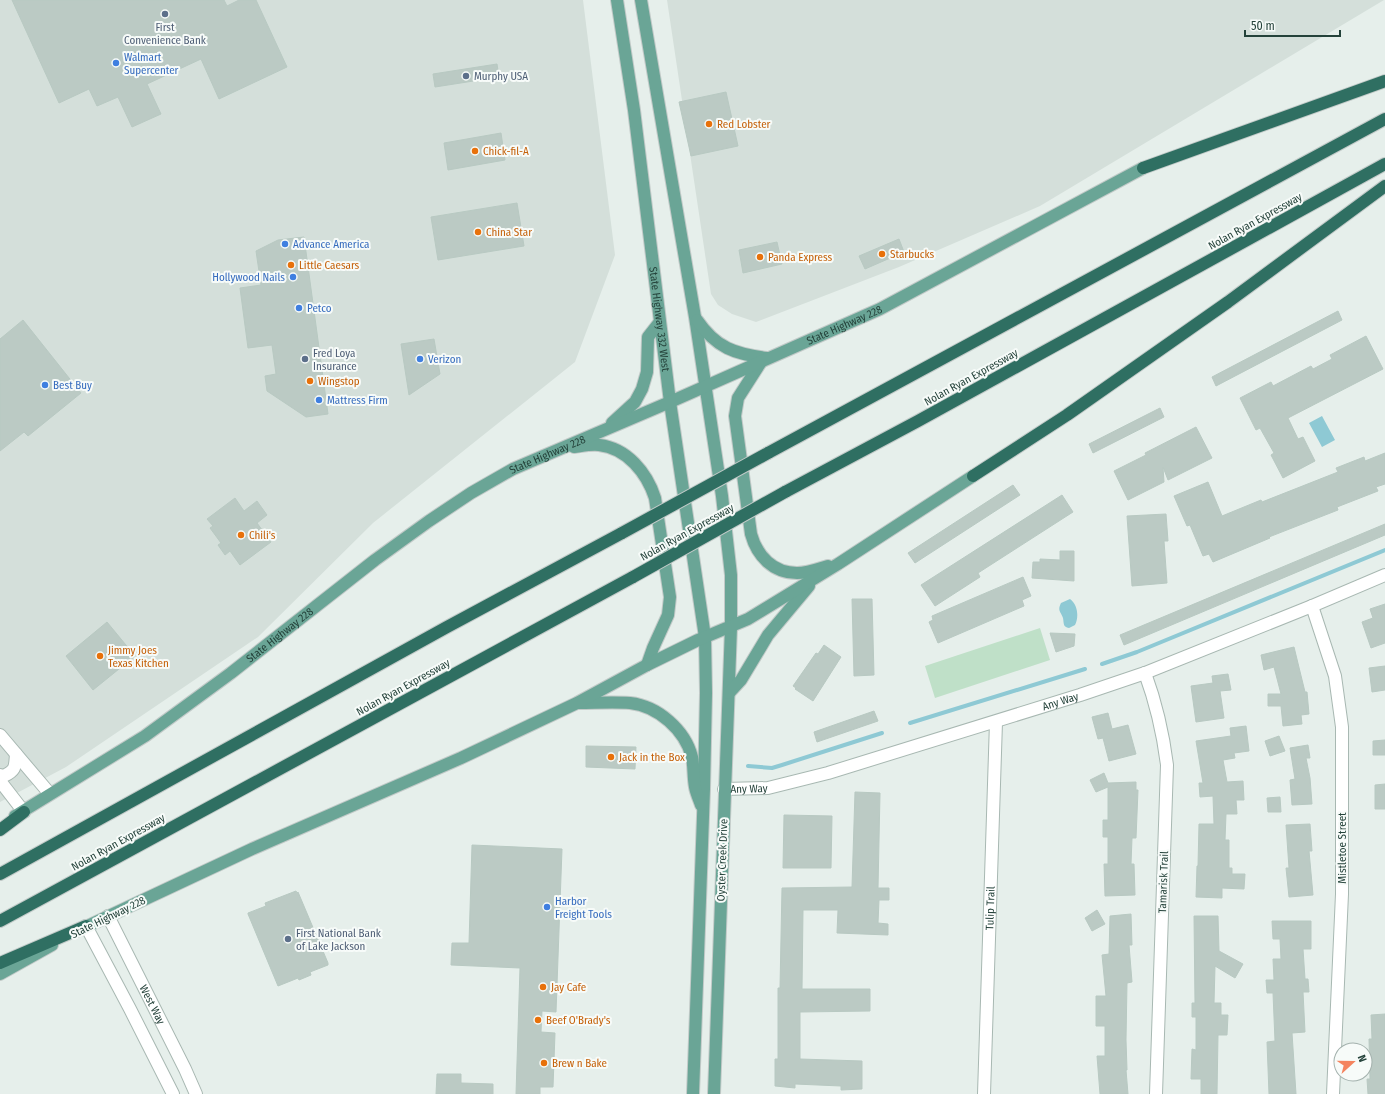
<svg xmlns="http://www.w3.org/2000/svg" width="1385" height="1094" viewBox="0 0 1385 1094" font-family="'Fira Sans Condensed',sans-serif">
<style>
.built{fill:#d4dfda}
.green{fill:#bfe0c8}
.water{fill:#8ec9d4}
.lines{fill:none;stroke-linecap:round;stroke-linejoin:round}
.stream{stroke:#8ec9d4;stroke-width:4}
.building{fill:#bbcac4;stroke:#b8c9c2}
.minor-casing{stroke:#a8b8b2;stroke-width:14}
.major-casing{stroke:#c2cac8;stroke-width:14}
.highway-casing{stroke:#c2cac8;stroke-width:14}
.minor{stroke:#fff;stroke-width:12}
.major{stroke:#6aa596;stroke-width:12}
.highway{stroke:#2f6f62;stroke-width:12}
.highway-bridge-casing{stroke:#c2cac8;stroke-width:14;stroke-linecap:butt}
.highway-bridge{stroke:#2f6f62;stroke-width:12}
.service-dot{fill:#5c6f8a;stroke:#f7fbf9;stroke-width:1.5}
.shop-dot{fill:#3f7fe0;stroke:#f7fbf9;stroke-width:1.5}
.food-dot{fill:#e8710a;stroke:#f7fbf9;stroke-width:1.5}
.labels{text-anchor:middle;stroke-width:4;stroke-linejoin:round;paint-order:stroke}
.service-label{font-size:11px;fill:#4e5e75;stroke:#f7fbf9;text-anchor:start}
.shop-label{font-size:11px;fill:#366cbe;stroke:#f7fbf9;text-anchor:start}
.food-label{font-size:11px;fill:#c56008;stroke:#f7fbf9;text-anchor:start}
.street-label{font-size:11px;fill:#24423a;stroke:#f7fbf9}
</style>
<rect width="100%" height="100%" fill="#e6efeb"/>
<path class="built" d="M0,0H583L615,255L575,362L373,523L258,637L66,767L0,802Z
M667,0H1384L1040,206L899,267L756,322L732,314L718,305L711,294Z"/>
<path class="green" d="M1040,628L1050,660L935,698L925,666Z"/>
<path class="water" d="M1322,416L1335,440L1322,447L1309,423Z
M1070,599C1078,605 1079,617 1075,625L1069,628C1063,627 1064,624 1063,618C1061,612 1057,611 1061,603Z"/>
<g class="lines">
<path class="stream" d="M1102,664L1137,652L1385,550
M910,723L1085,669
M748,766L772,768L782,765L882,733"/>
</g>
<path class="building" d="M12,0H224L227,6L239,0H256L287,67L219,99L201,59L147,84L161,114L132,127L118,97L97,106L89,89L59,103Z
M497,64L499,77L435,87L433,74Z
M726,92L738,146L691,156L679,102Z
M501,133L505,160L448,170L444,143Z
M517,203L524,246L438,260L431,217Z
M304,237L328,414L306,417L267,391L265,376L276,374L272,345L248,348L240,288L261,285L256,251L278,240Z
M899,239L904,252L865,269L859,256Z
M777,242L782,264L743,273L739,250Z
M1338,311L1342,320L1216,386L1212,377Z
M23,320L81,393L28,436L24,432L0,451V339Z
M1366,336L1383,369L1288,418L1298,439L1303,437L1315,461L1283,478L1271,455L1274,453L1260,428L1256,430L1240,398L1271,382L1273,386L1311,366L1313,369L1332,359L1330,355Z
M434,339L440,374L409,395L401,344Z
M1160,408L1164,417L1093,453L1089,444Z
M1196,427L1212,458L1168,480L1163,467L1164,482L1128,500L1114,471L1146,455L1145,453Z
M1385,453V484L1376,487L1378,491L1337,507L1338,510L1269,537L1270,538L1213,562L1209,554L1203,556L1190,525L1187,526L1174,496L1208,482L1222,516L1261,500L1262,502L1338,472L1336,468L1364,457L1365,461Z
M1013,485L1020,495L915,563L908,553Z
M1062,495L1073,512L978,573L980,577L935,606L921,585Z
M235,498L244,511L257,501L267,515L257,523L271,542L240,565L230,551L225,555L218,545L221,543L210,528L213,526L207,519Z
M1166,514L1168,541H1164L1167,583L1132,586L1127,516Z
M1385,524V535L1124,645L1120,635Z
M1060,551H1074V581L1032,578L1033,562H1040V559L1060,560Z
M1023,577L1031,596L1022,600L1024,606L938,643L929,622L933,620L932,616Z
M852,599H872L874,675L854,676Z
M1385,604V643L1371,648L1362,622L1373,618L1370,609Z
M107,622L135,656L93,690L66,656Z
M1050,633L1075,634L1074,646L1056,652Z
M824,645L841,657L813,701L795,689L796,688L793,686L816,653L818,654Z
M1294,647L1305,692H1307L1309,714L1301,715L1302,724L1283,726L1281,706H1268V694H1281L1274,667L1264,670L1261,655Z
M1385,666V690L1372,692L1369,668Z
M1228,674L1231,690L1220,691L1224,718L1196,722L1191,686L1213,683L1212,676Z
M874,711L878,721L817,742L814,732Z
M1108,713L1112,729L1128,725L1136,754L1109,761L1103,738L1098,739L1092,717Z
M1246,726L1249,751L1234,753L1235,758L1223,760L1227,782L1243,781L1244,800H1236L1237,814H1226L1225,840H1229V868H1232V874H1245L1244,889L1222,888V898L1196,897L1197,866H1198L1199,824H1214L1213,796L1200,797L1199,783H1203L1196,741L1231,736L1230,728Z
M1279,736L1285,751L1270,756L1265,741Z
M1385,740V755H1373V741Z
M1308,745L1310,758H1306L1310,778L1312,804L1292,805L1290,780L1295,779L1290,748Z
M586,746L636,747L635,769L586,767Z
M1104,773L1108,783L1136,782V790H1138L1136,838H1132L1131,864H1134L1135,895L1105,896L1104,864H1108V837H1103V820H1108V787L1096,792L1090,780Z
M1385,784V809H1375V785Z
M855,792L880,793L878,888H889V900H879L878,923L888,924V935L837,933L838,910H803L802,989H870V1011L800,1012V1059L862,1061V1089L841,1090V1086L795,1084V1088L775,1086V1059H778V988H780L782,888L852,887Z
M1280,797L1281,812H1268L1267,798Z
M784,815L832,816L831,868H783Z
M1310,824L1312,851H1309L1313,895L1289,897L1286,868H1289L1286,825Z
M472,845L562,849L556,1012L542,1011L541,1032L555,1033L553,1087H540V1094H516L520,968L451,965L452,943H469Z
M296,891L297,893L298,892L328,963V965L310,972L311,975L299,980L298,978L278,986L248,914V913L266,906L265,903Z
M1097,910L1105,924L1092,931L1085,918Z
M1131,914L1132,945H1129L1132,982L1127,983L1126,1040L1127,1070H1126L1128,1094H1100L1097,1056H1105V1026H1096V996H1106L1102,955L1109,954L1110,916Z
M1194,916H1218L1219,951L1243,964L1235,978L1215,966L1214,1003H1221V1015H1228L1227,1035H1218L1217,1094H1201V1079H1191L1192,1049L1196,1050V1017H1192V1003H1195Z
M1272,921H1311V949H1303L1305,979H1308L1309,992H1303L1305,1032L1292,1033L1296,1094H1269L1267,1042L1275,1041L1273,993H1267L1266,980H1274L1273,959H1281L1280,939H1273Z
M1385,1014V1094H1368L1367,1079H1370L1369,1039H1372L1371,1015Z
M437,1074H461V1083L493,1084V1094H436Z"/>
<g class="lines">
<g class="minor-casing">
<g id="minor">
<path d="M1312,606L1335,676L1342,727V894L1333,1094"/>
<path d="M1145,673C1156,703 1163,733 1167,765L1156,1094"/>
<path d="M0,735L50,794"/>
<path d="M0,775L4,776C16,770 15,767 16,754"/>
<path d="M0,781L24,812"/>
<path id="s1" d="M724,789L768,788L828,773L1080,695L1145,673L1312,606L1385,575"/>
<path id="s2" d="M108,916L185,1069L196,1094"/>
<path d="M86,926L130,1009L173,1094"/>
<path id="s3" d="M984,1094L996,722"/>
</g>
</g>
<g class="major-casing">
<g id="major">
<path id="s4" d="M617,0L634,110L670,402L705,637L706,693L704,789L693,1094"/>
<path d="M641,0L695,317L722,496L731,575V627L714,1094"/>
<path d="M697,320C716,348 735,354 767,358"/>
<path d="M761,362L738,398L735,416L751,534C757,556 773,573 797,573C808,573 818,569 828,566"/>
<path d="M612,423L635,402L642,389L647,372L648,337L659,323"/>
<path d="M574,447C582,446 591,444 599,445C627,448 647,473 655,498L670,597L668,615L653,648L647,665"/>
<path d="M729,693L741,680L768,635L809,586"/>
<path d="M578,703C595,703 613,702 630,703C658,706 685,730 692,757C694,767 693,777 695,787C696,793 699,799 701,805"/>
<path id="s5" d="M15,816L145,736L231,673L375,560L429,521L471,493L513,469L670,402L880,309L1143,168"/>
<path d="M77,931L252,849L461,758L577,703L647,665L698,640L748,619L838,564L973,476"/>
<path d="M0,974L52,945"/>
</g>
</g>
<g class="highway-casing">
<path id="highway" d="M1143,168L1385,81
M768,453L1385,119
M973,476L1067,415L1228,302L1385,186
M785,492L918,421L1385,164
M0,830L24,812
M0,874L447,627L622,533
M0,921L633,577
M0,963L86,926"/>
</g>
<use href="#minor" class="minor"/>
<use href="#major" class="major"/>
<use href="#highway" class="highway"/>
<g class="highway-bridge-casing">
<path id="highway-bridge" d="M622,533L768,453
M633,577L785,492"/>
</g>
<use href="#highway-bridge" class="highway-bridge"/>
</g>
<g class="service-dot">
<circle cx="165" cy="14" r="4"/>
<circle cx="466" cy="76" r="4"/>
<circle cx="305" cy="359" r="4"/>
<circle cx="288" cy="939" r="4"/>
</g>
<g class="shop-dot">
<circle cx="116" cy="63" r="4"/>
<circle cx="285" cy="244" r="4"/>
<circle cx="293" cy="277" r="4"/>
<circle cx="299" cy="308" r="4"/>
<circle cx="420" cy="359" r="4"/>
<circle cx="45" cy="385" r="4"/>
<circle cx="319" cy="400" r="4"/>
<circle cx="547" cy="907" r="4"/>
</g>
<g class="food-dot">
<circle cx="709" cy="124" r="4"/>
<circle cx="475" cy="151" r="4"/>
<circle cx="478" cy="232" r="4"/>
<circle cx="882" cy="254" r="4"/>
<circle cx="760" cy="257" r="4"/>
<circle cx="291" cy="265" r="4"/>
<circle cx="310" cy="381" r="4"/>
<circle cx="241" cy="535" r="4"/>
<circle cx="100" cy="656" r="4"/>
<circle cx="611" cy="757" r="4"/>
<circle cx="543" cy="987" r="4"/>
<circle cx="538" cy="1020" r="4"/>
<circle cx="544" cy="1063" r="4"/>
</g>
<g class="labels">
<g class="service-label">
<text x="165" y="31" text-anchor="middle">First<tspan x="165" dy="13">Convenience Bank</tspan></text>
<text x="474" y="80">Murphy USA</text>
<text x="313" y="357">Fred Loya<tspan x="313" dy="13">Insurance</tspan></text>
<text x="296" y="937">First National Bank<tspan x="296" dy="13">of Lake Jackson</tspan></text>
</g>
<g class="shop-label">
<text x="124" y="61">Walmart<tspan x="124" dy="13">Supercenter</tspan></text>
<text x="293" y="248">Advance America</text>
<text x="285" y="281" text-anchor="end">Hollywood Nails</text>
<text x="307" y="312">Petco</text>
<text x="428" y="363">Verizon</text>
<text x="53" y="389">Best Buy</text>
<text x="327" y="404">Mattress Firm</text>
<text x="555" y="905">Harbor<tspan x="555" dy="13">Freight Tools</tspan></text>
</g>
<g class="food-label">
<text x="717" y="128">Red Lobster</text>
<text x="483" y="155">Chick-fil-A</text>
<text x="486" y="236">China Star</text>
<text x="890" y="258">Starbucks</text>
<text x="768" y="261">Panda Express</text>
<text x="299" y="269">Little Caesars</text>
<text x="318" y="385">Wingstop</text>
<text x="249" y="539">Chili's</text>
<text x="108" y="654">Jimmy Joes<tspan x="108" dy="13">Texas Kitchen</tspan></text>
<text x="619" y="761">Jack in the Box</text>
<text x="551" y="991">Jay Cafe</text>
<text x="546" y="1024">Beef O'Brady's</text>
<text x="552" y="1067">Brew n Bake</text>
</g>
<g class="street-label">
<text transform="translate(1255 221) rotate(-29)" y="4">Nolan Ryan Expressway</text>
<text dy="4" stroke="none"><textPath href="#s4" startOffset="322">State Highway 332 West</textPath></text>
<text dy="4" stroke="none"><textPath href="#s5" startOffset="969">State Highway 228</textPath></text>
<text transform="translate(971 377) rotate(-29)" y="4">Nolan Ryan Expressway</text>
<text dy="4" stroke="none"><textPath href="#s5" startOffset="645">State Highway 228</textPath></text>
<text transform="translate(687 532) rotate(-29)" y="4">Nolan Ryan Expressway</text>
<text dy="4" stroke="none"><textPath href="#s5" startOffset="321">State Highway 228</textPath></text>
<text transform="translate(403 687) rotate(-29)" y="4">Nolan Ryan Expressway</text>
<text dy="4" stroke="none"><textPath href="#s1" startOffset="349">Any Way</textPath></text>
<text dy="4" stroke="none"><textPath href="#s1" startOffset="25">Any Way</textPath></text>
<text transform="translate(118 842) rotate(-29)" y="4">Nolan Ryan Expressway</text>
<text transform="translate(1342 848) rotate(-90)" y="4">Mistletoe Street</text>
<text transform="translate(722 860) rotate(-88)" y="4">Oyster Creek Drive</text>
<text transform="translate(1163 882) rotate(-88)" y="4">Tamarisk Trail</text>
<text dy="4" stroke="none"><textPath href="#s3" startOffset="186">Tulip Trail</textPath></text>
<text transform="translate(108 917) rotate(-26)" y="4">State Highway 228</text>
<text dy="4" stroke="none"><textPath href="#s2" startOffset="99">West Way</textPath></text>
</g>
</g>
<g transform="translate(1353 1062) rotate(69)"><circle r="19" fill="#f7fbf9" stroke="#a3b1ad"/>
<path d="M0-3L7 15L0 10L-7 15Z" fill="#f4845f"/>
<text y="-6" font-size="11" font-weight="bold" text-anchor="middle" fill="#24423a">N</text>
</g>
<path d="M1245 30v6h95v-6" fill="none" stroke="#24423a" stroke-width="2"/>
<text x="1251" y="30" font-size="12" fill="#24423a" stroke="#f7fbf9" stroke-width="3" paint-order="stroke">50 m</text>
</svg>
